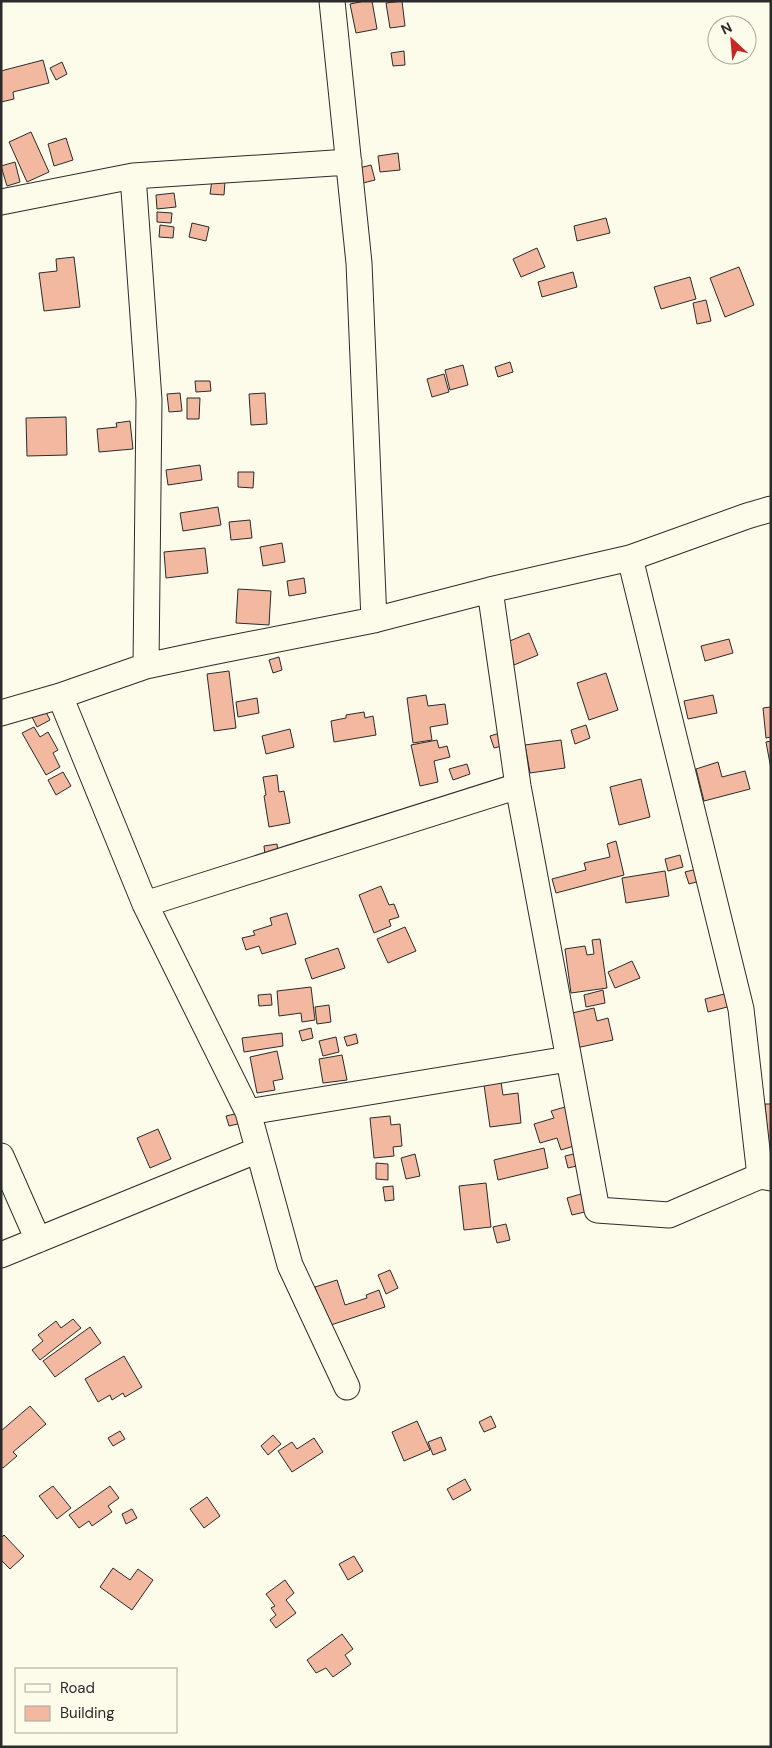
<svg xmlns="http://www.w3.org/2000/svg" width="772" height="1748" viewBox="0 0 772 1748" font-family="'DM Sans',sans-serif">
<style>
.building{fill:#f2b8a0;stroke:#2b2b2b}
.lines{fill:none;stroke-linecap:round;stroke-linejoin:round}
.minor-casing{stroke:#2b2b2b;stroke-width:27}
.minor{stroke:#fdfbea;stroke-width:25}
</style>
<rect width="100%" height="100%" fill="#fdfbea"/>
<path class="building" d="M365,1H372L377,29L356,33L350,4Z
M402,1L405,26L390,28L386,3Z
M404,51L405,65L393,66L391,53Z
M43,60L49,83L13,92L14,99L1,102V71Z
M62,62L67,74L56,80L50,68Z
M31,132L49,172L27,182L9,142Z
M66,138L73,160L54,166L48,144Z
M398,153L400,170L380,172L378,156Z
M15,162L20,182L7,186L1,166Z
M371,165L375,180L359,184L355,169Z
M212,180L225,181L224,195L210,194Z
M174,193L176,207L157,209L156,195Z
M157,212L172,213L171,223L157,222Z
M606,218L610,233L577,241L574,226Z
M192,223L209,227L206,241L189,237Z
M160,225L174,227L173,238L159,237Z
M537,248L545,267L521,277L513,259Z
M74,257L80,307L44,311L39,273L57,271L56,259Z
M739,267L754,305L725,317L710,278Z
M573,272L577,287L542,297L538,282Z
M690,277L696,299L661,309L654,287Z
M706,300L711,321L697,324L693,303Z
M510,362L513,372L498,377L495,367Z
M463,365L468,385L450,390L445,370Z
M444,374L449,392L432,397L427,379Z
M195,381H210L211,391L196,392Z
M180,393L182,411L169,412L167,394Z
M265,393L267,424L251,425L249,394Z
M187,398H200L199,419H187Z
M66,417L67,455L27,456L26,418Z
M130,421L133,449L99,452L97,429L117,427L116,423Z
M200,465L202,480L168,485L166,470Z
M238,472H254L253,488L238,487Z
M218,507L221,525L183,531L180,513Z
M250,520L252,538L231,540L229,522Z
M282,543L285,562L263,566L260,547Z
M205,548L208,573L166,578L164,552Z
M304,578L306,593L289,596L287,581Z
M238,589L271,591L269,625L236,623Z
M529,633L538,655L514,665L505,643Z
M729,639L733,653L705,661L701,646Z
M279,657L282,670L273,673L269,660Z
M229,671L236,728L214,731L207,674Z
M606,673L618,710L589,720L577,683Z
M426,695L428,706L445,704L448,724L430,727L432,740L413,743L407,698Z
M713,695L717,713L688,719L684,701Z
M257,698L259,713L238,717L236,702Z
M771,707V737L766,738L763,708Z
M44,708L50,720L37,727L31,715Z
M364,712L365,718L373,716L376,735L334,742L331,721L346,718V715Z
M586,725L590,738L575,744L571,730Z
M34,727L40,737L48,732L58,750L53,753L60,767L46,775L22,733Z
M290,729L294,747L266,754L262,736Z
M503,732L506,745L494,748L490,736Z
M437,740L439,748L447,746L450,757L434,761L438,782L420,786L411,745Z
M561,740L565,768L530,773L525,745Z
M771,741V769L766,742Z
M718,762L722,777L745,771L750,789L704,801L696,769Z
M467,764L470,774L453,780L449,769Z
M63,772L71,786L56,795L48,780Z
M277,775L279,792L284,791L290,823L269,827L264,796L266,795L263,777Z
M641,779L650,817L619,825L610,787Z
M616,841L624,875L556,893L552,879L586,870L584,863L610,857L607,844Z
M277,844L278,853L265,855L264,846Z
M680,855L683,867L668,871L665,859Z
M697,869L700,881L689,884L685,872Z
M665,871L669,896L626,903L622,878Z
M381,886L389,905L394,904L399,917L389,920L391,926L374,933L359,895Z
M287,913L296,944L262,954L259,946L246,950L242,938L255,935L253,931L272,925L270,918Z
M405,927L416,951L388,963L377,939Z
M600,939L607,988L571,993L565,949L585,946L587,955L594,954L592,940Z
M338,948L345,968L312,979L305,959Z
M632,961L640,978L615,988L608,972Z
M311,987L315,1020L302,1022L301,1013L279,1016L277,991Z
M603,990L605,1003L586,1007L584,995Z
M728,993L731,1006L708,1012L705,999Z
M271,994L272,1005L259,1006L258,995Z
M329,1005L331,1022L317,1024L315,1007Z
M594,1008L597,1021L608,1018L613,1040L576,1048L568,1014Z
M311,1028L313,1038L302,1041L299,1031Z
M282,1033L283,1046L244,1052L242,1038Z
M356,1034L358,1043L347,1046L344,1037Z
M336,1037L339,1052L323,1056L319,1041Z
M277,1051L283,1079L273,1081L275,1090L257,1093L250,1057Z
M342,1055L347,1080L323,1083L319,1059Z
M501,1082L503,1095L518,1093L521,1123L490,1127L484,1085Z
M765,1104H771V1153H769Z
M565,1107L577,1145L561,1150L557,1138L540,1143L534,1124L554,1118L551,1111Z
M239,1113L242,1123L229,1126L226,1116Z
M390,1116L391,1125L400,1124L402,1146L393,1147L394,1156L374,1158L370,1118Z
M158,1129L171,1159L150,1168L137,1138Z
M544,1148L548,1168L498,1180L494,1160Z
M578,1153L581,1165L568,1168L565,1156Z
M415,1154L420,1176L406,1179L401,1158Z
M376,1163L388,1164V1180L376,1179Z
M486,1183L491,1227L464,1230L459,1186Z
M393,1186L394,1200L385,1201L383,1187Z
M581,1194L585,1212L572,1215L567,1198Z
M506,1224L510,1240L497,1243L493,1227Z
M390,1270L398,1288L386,1294L378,1275Z
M337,1280L345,1305L367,1298L366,1295L379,1290L385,1307L328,1326L315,1287Z
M73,1319L81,1328L40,1360L32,1350L43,1341L38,1335L56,1321L61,1328Z
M90,1327L101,1343L55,1377L43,1361Z
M124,1356L142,1387L125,1397L123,1393L112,1400L110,1395L98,1402L85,1379Z
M30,1406L46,1424L13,1452L17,1456L3,1468L1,1467V1431Z
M491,1416L496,1427L484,1432L479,1422Z
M417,1421L430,1450L404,1461L392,1432Z
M120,1431L125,1439L113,1446L108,1438Z
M273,1435L281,1444L268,1455L261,1446Z
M441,1437L446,1450L433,1455L428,1442Z
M314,1438L323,1452L292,1472L278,1451L292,1442L297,1449Z
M465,1479L471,1490L453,1500L447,1489Z
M53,1486L71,1508L57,1519L39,1496Z
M110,1486L119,1498L108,1506L112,1512L92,1526L89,1521L79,1528L69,1515Z
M207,1497L220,1516L204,1528L190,1509Z
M132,1509L137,1518L126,1524L122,1514Z
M4,1535L24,1556L10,1569L1,1560V1538Z
M354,1556L363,1571L348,1580L339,1564Z
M113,1568L130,1580L138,1569L153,1580L132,1610L100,1587Z
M285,1580L294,1593L286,1600L296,1613L276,1628L270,1620L276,1615L271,1608L275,1606L266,1594Z
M342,1634L353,1649L345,1655L351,1664L333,1677L326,1668L316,1673L307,1660Z"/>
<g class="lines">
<g class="minor-casing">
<path id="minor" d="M332,1L359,263L374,620
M133,176L149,400L146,666
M1,202L133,176L349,162
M630,558L741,1009L760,1176
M490,590L518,786L597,1210L669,1215L760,1176L771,1178
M60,696L145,904L248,1112L290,1265L347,1387
M1,713L60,696L146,666L207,653L374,620L490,590L630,558L747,516L771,509
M145,904L518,786
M248,1112L568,1059
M1,1156L38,1240
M1,1255L258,1150"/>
</g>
<use href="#minor" class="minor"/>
</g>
<rect width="772" height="1748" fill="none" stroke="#2b2b2b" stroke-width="5"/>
<rect x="15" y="1668" width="162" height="65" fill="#fdfbea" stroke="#a9a89e"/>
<rect x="25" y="1684" width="25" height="8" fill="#fdfbea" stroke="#a9a89e"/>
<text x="60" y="1693" font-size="15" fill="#2b2b2b">Road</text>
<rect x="25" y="1706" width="25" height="15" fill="#f2b8a0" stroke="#a9a89e"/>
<text x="60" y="1718" font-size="15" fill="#2b2b2b">Building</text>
<g transform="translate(732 40) rotate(334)"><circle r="24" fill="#fdfbea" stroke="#a9a89e"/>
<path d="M0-4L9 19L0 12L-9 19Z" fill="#c62828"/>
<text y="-8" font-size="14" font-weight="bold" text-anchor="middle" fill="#2b2b2b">N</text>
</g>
</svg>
